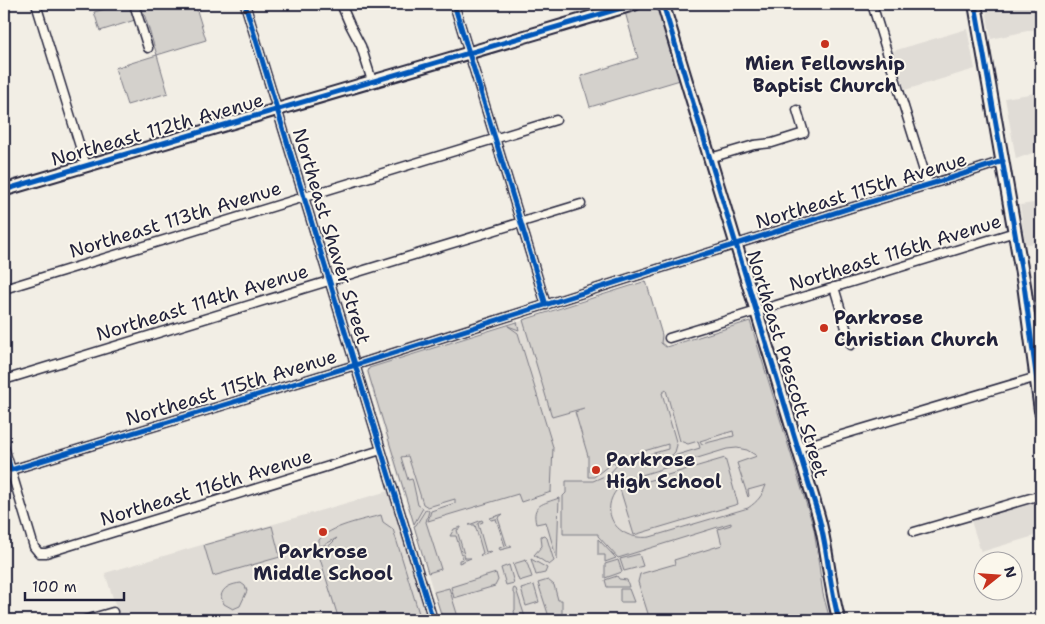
<svg xmlns="http://www.w3.org/2000/svg" width="1045" height="624" viewBox="0 0 1045 624" font-family="'Shantell Sans',sans-serif">
<style>
.built{fill:#e0dcd6}
.green{fill:#d4d1cc;stroke:#7b7a84;fill-rule:evenodd}
.lines{fill:none;stroke-linecap:round;stroke-linejoin:round}
.street-casing{stroke:#22223b;stroke-width:11}
.secondary-casing{stroke:#22223b;stroke-width:15}
.primary-casing{stroke:#22223b;stroke-width:16}
.street{stroke:#fbf7ec;stroke-width:8}
.secondary{stroke:#fbf7ec;stroke-width:11}
.primary{stroke:#fbf7ec;stroke-width:12}
.cycleway-casing{stroke:#fbf7ec;stroke-width:8}
.cycleway{stroke:#0057b8;stroke-width:5}
.poi-dot{fill:#c8321e;stroke:#fbf7ec;stroke-width:2}
.labels{text-anchor:middle;stroke-width:4;stroke-linejoin:round;paint-order:stroke}
.poi-label{font-size:19px;font-weight:bold;fill:#22223b;stroke:#fbf7ec}
.street-label{font-size:19px;fill:#22223b;stroke:#fbf7ec}
</style>
<rect width="100%" height="100%" fill="#f2eee5"/>
<filter id="ink" filterUnits="userSpaceOnUse"><feTurbulence type="fractalNoise" baseFrequency=".02" numOctaves="2"/><feDisplacementMap in="SourceGraphic" scale="10" xChannelSelector="R" yChannelSelector="G"/><feConvolveMatrix kernelMatrix="1 2 1 2 8 2 1 2 1" color-interpolation-filters="sRGB"/></filter>
<g filter="url(#ink)">
<path class="built" d="M985,4H1041V28L991,39Z
M967,29L975,69L905,90L893,51Z
M1041,92V150L1016,159L1005,98Z
M1041,202V243L1025,244L1020,205Z
M646,281L666,347L750,321L829,620H442L366,371Z
M388,491L427,620H120L105,573Z
M1041,497V534L981,552L970,518Z"/>
<path class="green" d="M123,4H129L135,20L100,31L94,12Z
M141,4H195L206,40L157,55L168,93L127,105L115,68L157,55Z
M653,4L658,6L680,80L590,107L581,76L638,58L625,12Z
M646,281L662,335L661,343L666,347L750,321L814,529L823,594L830,620H650L638,582L640,574L675,564L674,560L722,545L718,529L731,525V523L618,558L598,536V534H563V496L566,493V481H593L609,474L613,479L617,476L614,477L610,473L619,463L668,449V444L634,454L617,463H612L594,477H588V456L575,412L584,409V408L552,417L523,320ZM666,390L680,441L688,444L698,441L700,448L670,457L675,452L677,445L662,393ZM733,431L734,436L702,444L700,441ZM737,448L747,450L757,456L737,463L748,497L749,496L748,490L766,485C762,496 758,501 748,508L650,537C609,542 593,498 632,478L727,449Z
M517,322L519,330L508,326L518,333L553,447L551,492L521,502L518,494L428,521L431,511L455,503V499L428,507L423,504L408,456L401,457L408,480L412,479L413,482L418,505L423,508L414,524L368,372L369,368Z
M725,458L738,504L634,535L620,489Z
M559,498L557,560L546,522L536,524C531,504 543,504 559,498Z
M426,509L429,511L426,522L441,569L428,573L414,526L416,525Z
M503,514L498,518L507,546L511,545L512,547L500,550L499,548L505,546L496,519L491,520L490,518Z
M381,515L383,522L393,529L421,620H339L317,549L330,545L337,538L322,546L319,545V540C330,526 363,520 381,515Z
M482,520L483,522L478,524L486,552L491,551L492,552L481,556L480,555L483,553L475,525H469Z
M272,526L280,557L213,576L204,545Z
M461,527V528L457,530L465,558H471L459,563V560L463,559L456,536H450L454,529Z
M544,535L547,538L554,561L549,565L534,555L542,546L541,536Z
M598,539L616,558L605,562V555H598Z
M639,554L643,566L624,571L620,559Z
M531,559L547,568L545,573L536,575Z
M526,560L532,577L519,581L513,564Z
M618,560L622,572L605,578V564Z
M509,565L514,583L506,585L501,568Z
M496,573L498,580L495,586L454,598L451,587Z
M617,576L619,579L627,580L629,587H607L605,580Z
M548,580L554,585L558,600H562V620H550L538,583Z
M241,583L245,586L247,591L240,606L233,609L224,604L221,597C222,587 232,584 241,583Z
M534,585L539,602L526,606L521,589Z
M449,588L459,620H443L434,592Z
M514,588L516,589L526,620H516L514,611L515,610V594L513,593V590Z
M620,589H629L634,602H620Z"/>
<g class="lines">
<g class="street-casing">
<path id="street" d="M36,4L86,166
M134,4L148,48
M245,4L433,620
M341,4L350,25L361,46L372,81
M454,4L546,305
M872,4L928,184
M710,158L754,145L772,143L804,133L797,110
M834,287L851,345
M4,289L556,120
M669,338L1015,232
M4,380L581,204
M4,447L34,547L39,553H46L381,450
M798,448L1037,377
M11,470L362,363L850,208L951,178L1003,161
M914,532L1041,495
M85,620L113,612"/>
</g>
<g class="secondary-casing">
<path id="secondary" d="M663,4L818,514C828,549 829,585 839,620
M4,190L635,4"/>
</g>
<g class="primary-casing">
<path id="primary" d="M975,4L1024,285L1041,411"/>
</g>
<use href="#street" class="street"/>
<use href="#secondary" class="secondary"/>
<use href="#primary" class="primary"/>
<g class="cycleway-casing">
<path id="cycleway" d="M245,4L433,620
M454,4L546,305
M663,4L818,514C828,549 829,585 839,620
M975,4L1024,285L1041,411
M4,190L635,4
M4,447L11,470L362,363L850,208L951,178L1003,161"/>
</g>
<use href="#cycleway" class="cycleway"/>
</g>
</g>
<g class="poi-dot">
<circle cx="825" cy="44" r="5"/>
<circle cx="824" cy="328" r="5"/>
<circle cx="596" cy="470" r="5"/>
<circle cx="323" cy="532" r="5"/>
</g>
<g class="labels">
<g class="poi-label">
<text x="825" y="70">Mien Fellowship<tspan x="825" dy="22">Baptist Church</tspan></text>
<text x="834" y="324" text-anchor="start">Parkrose<tspan x="834" dy="22">Christian Church</tspan></text>
<text x="606" y="466" text-anchor="start">Parkrose<tspan x="606" dy="22">High School</tspan></text>
<text x="323" y="558">Parkrose<tspan x="323" dy="22">Middle School</tspan></text>
</g>
<g class="street-label">
<text transform="translate(157 129) rotate(-16)" y="7">Northeast 112th Avenue</text>
<text transform="translate(861 190) rotate(-17)" y="7">Northeast 115th Avenue</text>
<text transform="translate(175 219) rotate(-17)" y="7">Northeast 113th Avenue</text>
<text transform="translate(332 236) rotate(73)" y="7">Northeast Shaver Street</text>
<text transform="translate(895 252) rotate(-17)" y="7">Northeast 116th Avenue</text>
<text transform="translate(202 302) rotate(-17)" y="7">Northeast 114th Avenue</text>
<text transform="translate(788 364) rotate(73)" y="7">Northeast Prescott Street</text>
<text transform="translate(231 387) rotate(-17)" y="7">Northeast 115th Avenue</text>
<text transform="translate(206 487) rotate(-17)" y="7">Northeast 116th Avenue</text>
</g>
</g>
<rect width="1045" height="624" fill="none" stroke="#fbf7ec" stroke-width="20"/>
<rect x="10" y="10" width="1025" height="604" fill="none" stroke="#22223b" stroke-width="2" filter="url(#ink)"/>
<g transform="translate(998 576) rotate(73)"><circle r="24" fill="#fbf7ec" stroke="#a4a2a5"/>
<path d="M0-4L9 19L0 12L-9 19Z" fill="#c8321e"/>
<text y="-8" font-size="14" font-weight="bold" text-anchor="middle" fill="#22223b">N</text>
</g>
<path d="M25 592v8h99v-8" fill="none" stroke="#22223b" stroke-width="2.5"/>
<text x="32" y="592" font-size="15" fill="#22223b" stroke="#fbf7ec" stroke-width="4" paint-order="stroke">100 m</text>
</svg>
